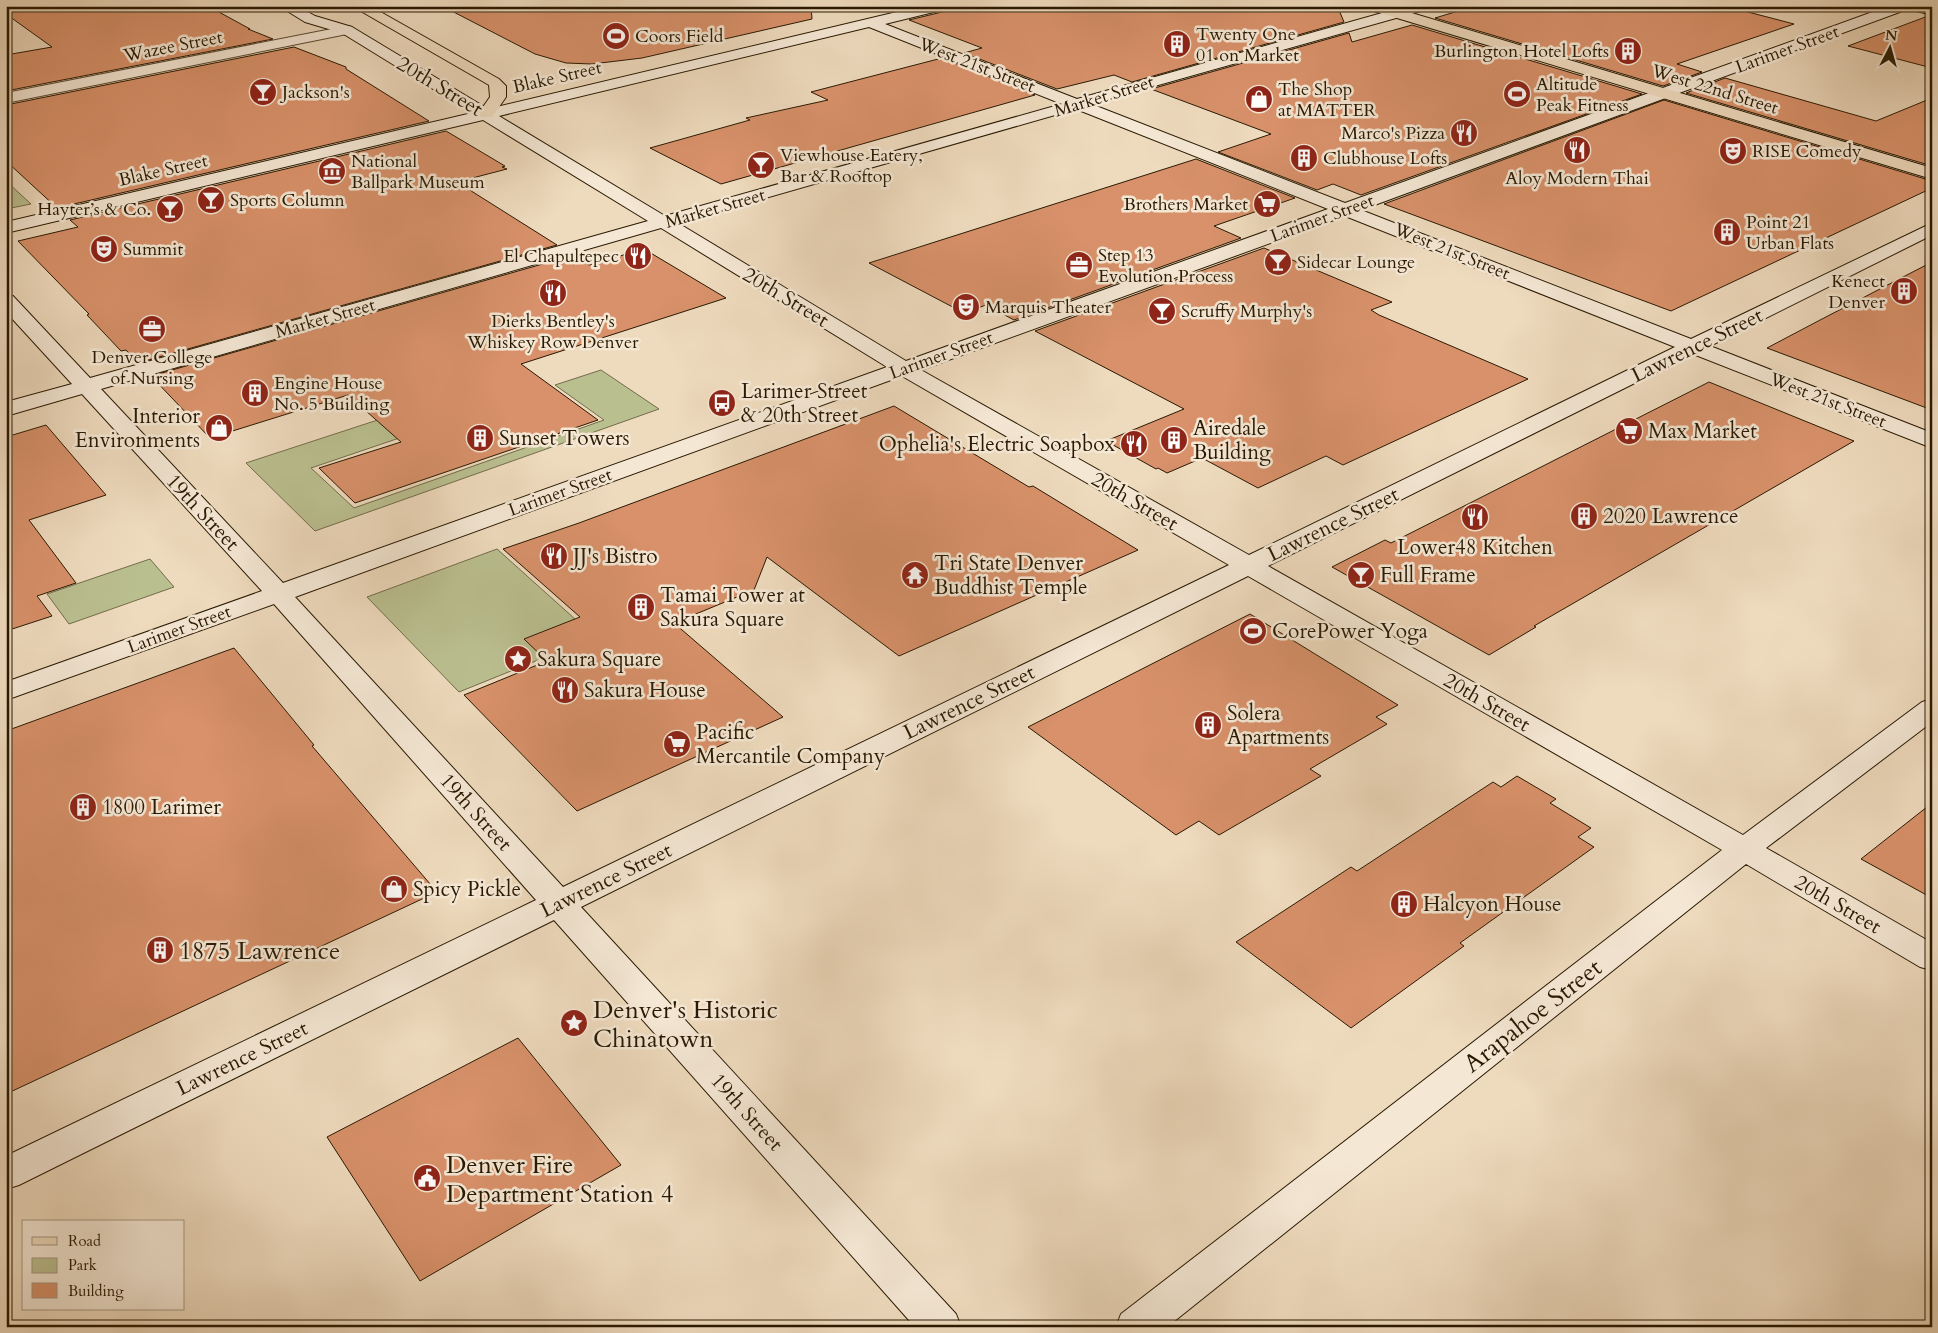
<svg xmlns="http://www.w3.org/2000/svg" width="1938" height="1333" viewBox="0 0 1938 1333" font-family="Cardo,serif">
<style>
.green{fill:#babf90;stroke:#726c49}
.building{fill:#d8916a;stroke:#291902}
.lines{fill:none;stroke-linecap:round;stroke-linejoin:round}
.street-casing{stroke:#5a4931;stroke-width:2}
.secondary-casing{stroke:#291902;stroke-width:2}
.primary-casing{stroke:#291902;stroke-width:2}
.highway-casing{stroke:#291902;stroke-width:2}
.street{fill:#f4e7d4;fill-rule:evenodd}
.secondary{fill:#f4e7d4;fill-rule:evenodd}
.primary{fill:#eedabd;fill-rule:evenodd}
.highway{fill:#eedabd;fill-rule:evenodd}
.labels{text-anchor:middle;stroke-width:5;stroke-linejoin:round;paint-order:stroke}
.far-poi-label{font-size:18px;fill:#291902;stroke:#f4e7d4;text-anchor:start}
.far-street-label{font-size:18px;fill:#291902;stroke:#f4e7d4}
.street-label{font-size:21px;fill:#291902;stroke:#f4e7d4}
.poi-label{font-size:21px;fill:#291902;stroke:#f4e7d4;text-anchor:start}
.near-poi-label{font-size:25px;fill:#291902;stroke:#f4e7d4;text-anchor:start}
.near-street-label{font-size:25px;fill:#291902;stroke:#f4e7d4}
</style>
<rect width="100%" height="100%" fill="#eedabd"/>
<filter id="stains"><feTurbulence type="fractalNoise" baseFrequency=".004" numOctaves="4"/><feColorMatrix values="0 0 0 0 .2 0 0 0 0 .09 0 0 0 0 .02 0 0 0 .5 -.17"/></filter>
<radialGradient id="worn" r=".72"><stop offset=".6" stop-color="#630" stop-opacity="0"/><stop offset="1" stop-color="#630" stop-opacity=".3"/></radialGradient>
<path class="green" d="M6,181L31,204L6,209Z
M601,370L659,409L315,531L246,463L448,397L470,414L311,468L354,508L604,420L555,385Z
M497,549L595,637L459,692L367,597Z
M150,559L174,587L69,624L47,594Z"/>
<path class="building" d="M6,6H208L250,29H248L273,39L6,91V55L52,47L6,14Z
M442,6H811L812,19L642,58L592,64L566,63L535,54Z
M950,6H1327L1339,10L1344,22L1132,82L1114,75L1057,89L964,53L982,48L909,20L946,11Z
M1475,6H1725L1794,24L1677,64L1702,72L1663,86L1435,18Z
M1928,16L1932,17V68L1848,46Z
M1412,25L1642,94L1361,195L1333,184L1317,190L1218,152L1271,134L1151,89L1349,33L1352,42Z
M294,47L346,67V69L429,121L57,208L6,161V105Z
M942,58L1035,95L721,184L650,148L750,120L746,118L828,100L811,92Z
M1725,78L1876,121L1932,98V166L1686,93Z
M1664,100L1932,181V188L1671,311L1384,204Z
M446,131L505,166L502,167L507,169L457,182L557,245L138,363L126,350L121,351L87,315L89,314L18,241L78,227L70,220Z
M1196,159L1295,198L1214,226L1241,238L1014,320L986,305L964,313L869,263Z
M1264,248L1392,302L1371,310L1379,315L1528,379L1343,465L1326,456L1258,488L1202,458L1167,473L1158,468L1156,469L1106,441L1184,409L1035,331Z
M644,249L726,298L521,364L598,420L355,503L319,468L401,442L348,395L210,438L151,376L574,255L589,265Z
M1932,262V410L1767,348L1822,319Z
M1709,382L1854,441L1534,626L1536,627L1489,655L1332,567L1385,540L1391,543Z
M894,406L1029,487L1033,486L1138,550L899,656L767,557L754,590L674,623L783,717L577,811L464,695L547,661L524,639L580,617L503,549L579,523Z
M46,425L106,495L29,520L76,583L37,596L52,616L6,631V437Z
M1250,614L1398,705L1376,717L1387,724L1310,769L1321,776L1219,835L1199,821L1176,835L1028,727Z
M234,648L314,745L312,746L437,892L6,1094V731Z
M1517,776L1556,799L1550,803L1591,828L1578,837L1594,847L1460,943L1464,946L1351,1028L1236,942L1351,867L1357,871L1493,782L1501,787Z
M1932,803V898L1861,859Z
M518,1038L621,1165L420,1281L327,1137Z"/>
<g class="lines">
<g class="street-casing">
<path id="street" d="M347,26L352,27L354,30L352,33L6,103V93Z"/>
</g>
<g class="secondary-casing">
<path id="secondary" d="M279,6H297L315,16L352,27L488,109L922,6H948L946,9L885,24L1077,99L1407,6H1430L1428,9L1091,104L1345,203L1889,6H1910L1908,9L1361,210L1691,339L1932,223V235L1710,346L1932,433V448L1693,354L1268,566L1743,835L1922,702L1932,699V722L1766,848L1932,943V970L1920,967L1746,864L1167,1327H1116L1121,1314L1722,850L1248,576L581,907L956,1314L961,1327H915L554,920L19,1185L6,1189V1156L536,900L274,604L6,700V682L262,591L82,394L6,416V402L72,384L6,312V294L13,296L90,378L648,221L483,120L6,233V222L472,113L342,33L305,22ZM869,27L1062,104L665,216L499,116ZM1076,109L1328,209L906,361L678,223ZM1345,216L1675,347L1249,555L921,370ZM661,228L887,367L283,583L101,389ZM902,376L1229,565L563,887L295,597Z"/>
</g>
<g class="primary-casing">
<path id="primary" d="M1365,6H1388L1932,168V179L1367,9Z
M1907,6L1932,7V15L1909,9Z"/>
</g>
<g class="highway-casing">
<path id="highway" d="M352,6H370L499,79L506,86V97L492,117H480L478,114L490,97L489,85Z"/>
</g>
<use href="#street" class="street"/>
<use href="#secondary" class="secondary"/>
<use href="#primary" class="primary"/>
<use href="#highway" class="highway"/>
</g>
<defs>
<g id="stadium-disc" transform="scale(1.4375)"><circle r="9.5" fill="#8f2418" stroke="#f4e7d4"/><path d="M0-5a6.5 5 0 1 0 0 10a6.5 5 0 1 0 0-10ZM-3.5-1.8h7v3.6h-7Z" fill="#fff"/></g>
<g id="building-disc" transform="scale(1.4375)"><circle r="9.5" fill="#8f2418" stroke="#f4e7d4"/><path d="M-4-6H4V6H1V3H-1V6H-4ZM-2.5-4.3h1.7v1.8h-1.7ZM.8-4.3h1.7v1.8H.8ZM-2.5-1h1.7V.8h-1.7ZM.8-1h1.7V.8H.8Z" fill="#fff"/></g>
<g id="bar-disc" transform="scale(1.4375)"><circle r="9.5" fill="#8f2418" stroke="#f4e7d4"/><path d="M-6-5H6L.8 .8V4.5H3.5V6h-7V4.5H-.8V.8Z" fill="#fff"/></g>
<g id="shop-disc" transform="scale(1.4375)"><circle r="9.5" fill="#8f2418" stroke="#f4e7d4"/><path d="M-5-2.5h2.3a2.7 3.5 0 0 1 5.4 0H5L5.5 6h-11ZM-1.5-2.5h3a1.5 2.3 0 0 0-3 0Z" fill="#fff"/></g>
<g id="restaurant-disc" transform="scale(1.4375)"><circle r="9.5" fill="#8f2418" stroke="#f4e7d4"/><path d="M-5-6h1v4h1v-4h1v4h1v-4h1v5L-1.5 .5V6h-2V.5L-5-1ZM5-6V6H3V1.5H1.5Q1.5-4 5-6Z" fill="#fff"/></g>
<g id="theatre-disc" transform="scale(1.4375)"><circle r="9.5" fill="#8f2418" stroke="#f4e7d4"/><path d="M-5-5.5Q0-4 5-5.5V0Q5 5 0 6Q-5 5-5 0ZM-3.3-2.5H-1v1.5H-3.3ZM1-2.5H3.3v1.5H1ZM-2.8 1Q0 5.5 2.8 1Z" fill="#fff"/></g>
<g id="museum-disc" transform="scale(1.4375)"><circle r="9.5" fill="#8f2418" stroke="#f4e7d4"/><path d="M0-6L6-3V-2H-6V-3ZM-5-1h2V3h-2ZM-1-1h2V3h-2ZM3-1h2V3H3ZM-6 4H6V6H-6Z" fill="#fff"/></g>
<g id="supermarket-disc" transform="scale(1.4375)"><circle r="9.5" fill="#8f2418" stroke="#f4e7d4"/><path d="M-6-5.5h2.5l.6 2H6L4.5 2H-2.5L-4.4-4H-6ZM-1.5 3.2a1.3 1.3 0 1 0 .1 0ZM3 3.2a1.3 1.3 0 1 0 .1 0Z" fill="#fff"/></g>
<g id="office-disc" transform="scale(1.4375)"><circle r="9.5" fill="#8f2418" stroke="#f4e7d4"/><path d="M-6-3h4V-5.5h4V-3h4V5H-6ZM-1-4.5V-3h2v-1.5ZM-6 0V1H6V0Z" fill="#fff"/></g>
<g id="bus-disc" transform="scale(1.4375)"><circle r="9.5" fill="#8f2418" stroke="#f4e7d4"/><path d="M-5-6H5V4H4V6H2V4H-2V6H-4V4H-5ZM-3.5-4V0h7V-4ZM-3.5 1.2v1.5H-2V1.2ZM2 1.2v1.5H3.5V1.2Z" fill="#fff"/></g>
<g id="temple-disc" transform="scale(1.4375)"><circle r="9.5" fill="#8f2418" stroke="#f4e7d4"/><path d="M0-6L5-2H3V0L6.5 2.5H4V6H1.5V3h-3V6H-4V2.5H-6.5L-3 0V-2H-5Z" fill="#fff"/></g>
<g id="sight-disc" transform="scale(1.4375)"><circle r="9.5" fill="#8f2418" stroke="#f4e7d4"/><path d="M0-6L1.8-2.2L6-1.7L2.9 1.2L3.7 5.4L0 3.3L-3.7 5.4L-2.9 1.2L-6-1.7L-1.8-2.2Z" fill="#fff"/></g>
<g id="civic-disc" transform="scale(1.4375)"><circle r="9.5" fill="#8f2418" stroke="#f4e7d4"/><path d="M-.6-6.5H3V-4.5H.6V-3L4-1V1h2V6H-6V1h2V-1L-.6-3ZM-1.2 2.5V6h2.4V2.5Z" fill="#fff"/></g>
</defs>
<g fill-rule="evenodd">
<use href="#stadium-disc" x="616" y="36"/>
<use href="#building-disc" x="1177" y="44"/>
<use href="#building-disc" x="1628" y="51"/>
<use href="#bar-disc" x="263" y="92"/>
<use href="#stadium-disc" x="1517" y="94"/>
<use href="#shop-disc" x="1259" y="99"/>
<use href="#restaurant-disc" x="1464" y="133"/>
<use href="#restaurant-disc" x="1577" y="150"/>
<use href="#theatre-disc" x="1733" y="151"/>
<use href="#building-disc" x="1304" y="158"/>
<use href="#bar-disc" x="761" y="165"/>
<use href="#museum-disc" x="332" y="171"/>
<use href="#bar-disc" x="211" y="200"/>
<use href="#supermarket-disc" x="1267" y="204"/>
<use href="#bar-disc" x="170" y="209"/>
<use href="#building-disc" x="1727" y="232"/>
<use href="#theatre-disc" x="104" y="249"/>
<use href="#restaurant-disc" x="638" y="256"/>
<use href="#bar-disc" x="1278" y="262"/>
<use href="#office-disc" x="1079" y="265"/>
<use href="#building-disc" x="1904" y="291"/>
<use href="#restaurant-disc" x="553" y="293"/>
<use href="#theatre-disc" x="966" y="307"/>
<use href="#bar-disc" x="1162" y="311"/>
<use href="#office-disc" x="152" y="329"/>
<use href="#building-disc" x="255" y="393"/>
<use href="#bus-disc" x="722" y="403"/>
<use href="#shop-disc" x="219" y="428"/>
<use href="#supermarket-disc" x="1629" y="431"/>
<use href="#building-disc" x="480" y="438"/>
<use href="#building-disc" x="1174" y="440"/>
<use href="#restaurant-disc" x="1134" y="444"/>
<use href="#building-disc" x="1584" y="516"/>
<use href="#restaurant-disc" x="1475" y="517"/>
<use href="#restaurant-disc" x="554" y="556"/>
<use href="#temple-disc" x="915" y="575"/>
<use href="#bar-disc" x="1361" y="575"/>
<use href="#building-disc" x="641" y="607"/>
<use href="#stadium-disc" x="1253" y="631"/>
<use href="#sight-disc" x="518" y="659"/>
<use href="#restaurant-disc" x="565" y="690"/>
<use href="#building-disc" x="1208" y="725"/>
<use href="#supermarket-disc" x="677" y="744"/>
<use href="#building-disc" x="83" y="807"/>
<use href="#shop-disc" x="394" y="889"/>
<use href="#building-disc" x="1404" y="904"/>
<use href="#building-disc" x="160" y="950"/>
<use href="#sight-disc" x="574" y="1023"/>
<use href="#civic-disc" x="427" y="1178"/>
</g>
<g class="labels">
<g class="far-poi-label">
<text x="1196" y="40">Twenty One<tspan x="1196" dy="21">01 on Market</tspan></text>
<text x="635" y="42">Coors Field</text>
<text x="1609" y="57" text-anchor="end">Burlington Hotel Lofts</text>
<text x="1536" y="90">Altitude<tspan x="1536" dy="21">Peak Fitness</tspan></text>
<text x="1278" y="95">The Shop<tspan x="1278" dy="21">at MATTER</tspan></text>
<text x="282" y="98">Jackson's</text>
<text x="1445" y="139" text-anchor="end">Marco's Pizza</text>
<text x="1752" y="157">RISE Comedy</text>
<text x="780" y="161">Viewhouse Eatery,<tspan x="780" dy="21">Bar &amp; Rooftop</tspan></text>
<text x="1323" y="164">Clubhouse Lofts</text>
<text x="351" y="167">National<tspan x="351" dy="21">Ballpark Museum</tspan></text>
<text x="1577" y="184" text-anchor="middle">Aloy Modern Thai</text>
<text x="230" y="206">Sports Column</text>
<text x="1248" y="210" text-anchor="end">Brothers Market</text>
<text x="151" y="215" text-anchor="end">Hayter’s &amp; Co.</text>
<text x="1746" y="228">Point 21<tspan x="1746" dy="21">Urban Flats</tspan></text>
<text x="123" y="255">Summit</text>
<text x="1098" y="261">Step 13<tspan x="1098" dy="21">Evolution Process</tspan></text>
<text x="619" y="262" text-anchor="end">El Chapultepec</text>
<text x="1297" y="268">Sidecar Lounge</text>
<text x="1885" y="287" text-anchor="end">Kenect<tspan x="1885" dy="21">Denver</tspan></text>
<text x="985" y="313">Marquis Theater</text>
<text x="1181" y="317">Scruffy Murphy's</text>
<text x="553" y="327" text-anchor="middle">Dierks Bentley's<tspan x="553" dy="21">Whiskey Row Denver</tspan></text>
<text x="152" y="363" text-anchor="middle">Denver College<tspan x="152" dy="21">of Nursing</tspan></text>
<text x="274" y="389">Engine House<tspan x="274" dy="21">No. 5 Building</tspan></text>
</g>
<g class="far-street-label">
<text transform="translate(173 46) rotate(-11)" y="6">Wazee Street</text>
<text transform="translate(1787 49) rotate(-20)" y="6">Larimer Street</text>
<text transform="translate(977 65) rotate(21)" y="6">West 21st Street</text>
<text transform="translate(557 77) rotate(-13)" y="6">Blake Street</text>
<text transform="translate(1715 89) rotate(17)" y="6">West 22nd Street</text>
<text transform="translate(1104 96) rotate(-17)" y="6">Market Street</text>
<text transform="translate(163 170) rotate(-13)" y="6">Blake Street</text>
<text transform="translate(715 208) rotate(-16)" y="6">Market Street</text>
<text transform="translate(1322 218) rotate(-20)" y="6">Larimer Street</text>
<text transform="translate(1452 251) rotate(22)" y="6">West 21st Street</text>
<text transform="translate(325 318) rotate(-16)" y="6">Market Street</text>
<text transform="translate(941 355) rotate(-20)" y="6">Larimer Street</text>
<text transform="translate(1828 400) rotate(21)" y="6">West 21st Street</text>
<text transform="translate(560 492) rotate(-20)" y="6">Larimer Street</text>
<text transform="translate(179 629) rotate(-20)" y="6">Larimer Street</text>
</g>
<g class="street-label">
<text transform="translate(440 86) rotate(31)" y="7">20th Street</text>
<text transform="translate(786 297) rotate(31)" y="7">20th Street</text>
<text transform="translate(1697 345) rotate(-26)" y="7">Lawrence Street</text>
<text transform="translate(1135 501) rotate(30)" y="7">20th Street</text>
<text transform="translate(203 512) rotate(47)" y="7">19th Street</text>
<text transform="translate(1333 524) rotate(-26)" y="7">Lawrence Street</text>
<text transform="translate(969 702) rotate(-26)" y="7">Lawrence Street</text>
<text transform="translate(1487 702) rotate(30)" y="7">20th Street</text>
<text transform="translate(476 812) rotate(48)" y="7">19th Street</text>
<text transform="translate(606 880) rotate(-26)" y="7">Lawrence Street</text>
<text transform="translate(1838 904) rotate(30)" y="7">20th Street</text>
<text transform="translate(242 1058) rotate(-26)" y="7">Lawrence Street</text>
<text transform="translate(747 1112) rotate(48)" y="7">19th Street</text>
</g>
<g class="poi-label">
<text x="741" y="398">Larimer Street<tspan x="741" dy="24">&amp; 20th Street</tspan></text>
<text x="200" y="423" text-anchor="end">Interior<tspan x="200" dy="24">Environments</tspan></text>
<text x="1193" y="435">Airedale<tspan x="1193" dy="24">Building</tspan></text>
<text x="1648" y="438">Max Market</text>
<text x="499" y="445">Sunset Towers</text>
<text x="1115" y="451" text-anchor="end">Ophelia's Electric Soapbox</text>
<text x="1603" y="523">2020 Lawrence</text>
<text x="1475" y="554" text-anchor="middle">Lower48 Kitchen</text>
<text x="573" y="563">JJ's Bistro</text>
<text x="934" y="570">Tri State Denver<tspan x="934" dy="24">Buddhist Temple</tspan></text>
<text x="1380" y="582">Full Frame</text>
<text x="660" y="602">Tamai Tower at<tspan x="660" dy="24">Sakura Square</tspan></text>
<text x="1272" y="638">CorePower Yoga</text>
<text x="537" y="666">Sakura Square</text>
<text x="584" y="697">Sakura House</text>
<text x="1227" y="720">Solera<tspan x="1227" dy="24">Apartments</tspan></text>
<text x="696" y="739">Pacific<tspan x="696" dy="24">Mercantile Company</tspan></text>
<text x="102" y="814">1800 Larimer</text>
<text x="413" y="896">Spicy Pickle</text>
<text x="1423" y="911">Halcyon House</text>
</g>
<g class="near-poi-label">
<text x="179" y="959">1875 Lawrence</text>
<text x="593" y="1018">Denver's Historic<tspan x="593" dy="29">Chinatown</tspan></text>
<text x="446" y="1173">Denver Fire<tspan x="446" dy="29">Department Station 4</tspan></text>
</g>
<g class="near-street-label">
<text transform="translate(1532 1015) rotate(-38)" y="9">Arapahoe Street</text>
</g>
</g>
<rect width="1938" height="1333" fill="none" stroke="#eedabd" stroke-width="25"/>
<rect x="8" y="8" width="1923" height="1318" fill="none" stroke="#291902" stroke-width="2.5"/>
<rect x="12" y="12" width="1913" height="1308" fill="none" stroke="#291902"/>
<rect x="22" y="1220" width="162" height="90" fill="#f4e7d4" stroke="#a39580"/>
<rect x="32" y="1237" width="25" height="8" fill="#eedabd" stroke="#a39580"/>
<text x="68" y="1246" font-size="15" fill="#291902">Road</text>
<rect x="32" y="1258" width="25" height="15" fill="#babf90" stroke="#a39580"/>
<text x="68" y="1270" font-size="15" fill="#291902">Park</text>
<rect x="32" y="1283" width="25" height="15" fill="#d8916a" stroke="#a39580"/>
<text x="68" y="1296" font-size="15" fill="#291902">Building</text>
<g transform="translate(1890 48) rotate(6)" stroke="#f4e7d4" stroke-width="4" paint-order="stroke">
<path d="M0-4L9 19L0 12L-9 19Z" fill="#291902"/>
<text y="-8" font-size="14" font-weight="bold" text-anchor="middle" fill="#291902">N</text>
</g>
<rect width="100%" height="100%" filter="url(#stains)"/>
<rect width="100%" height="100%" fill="url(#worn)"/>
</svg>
